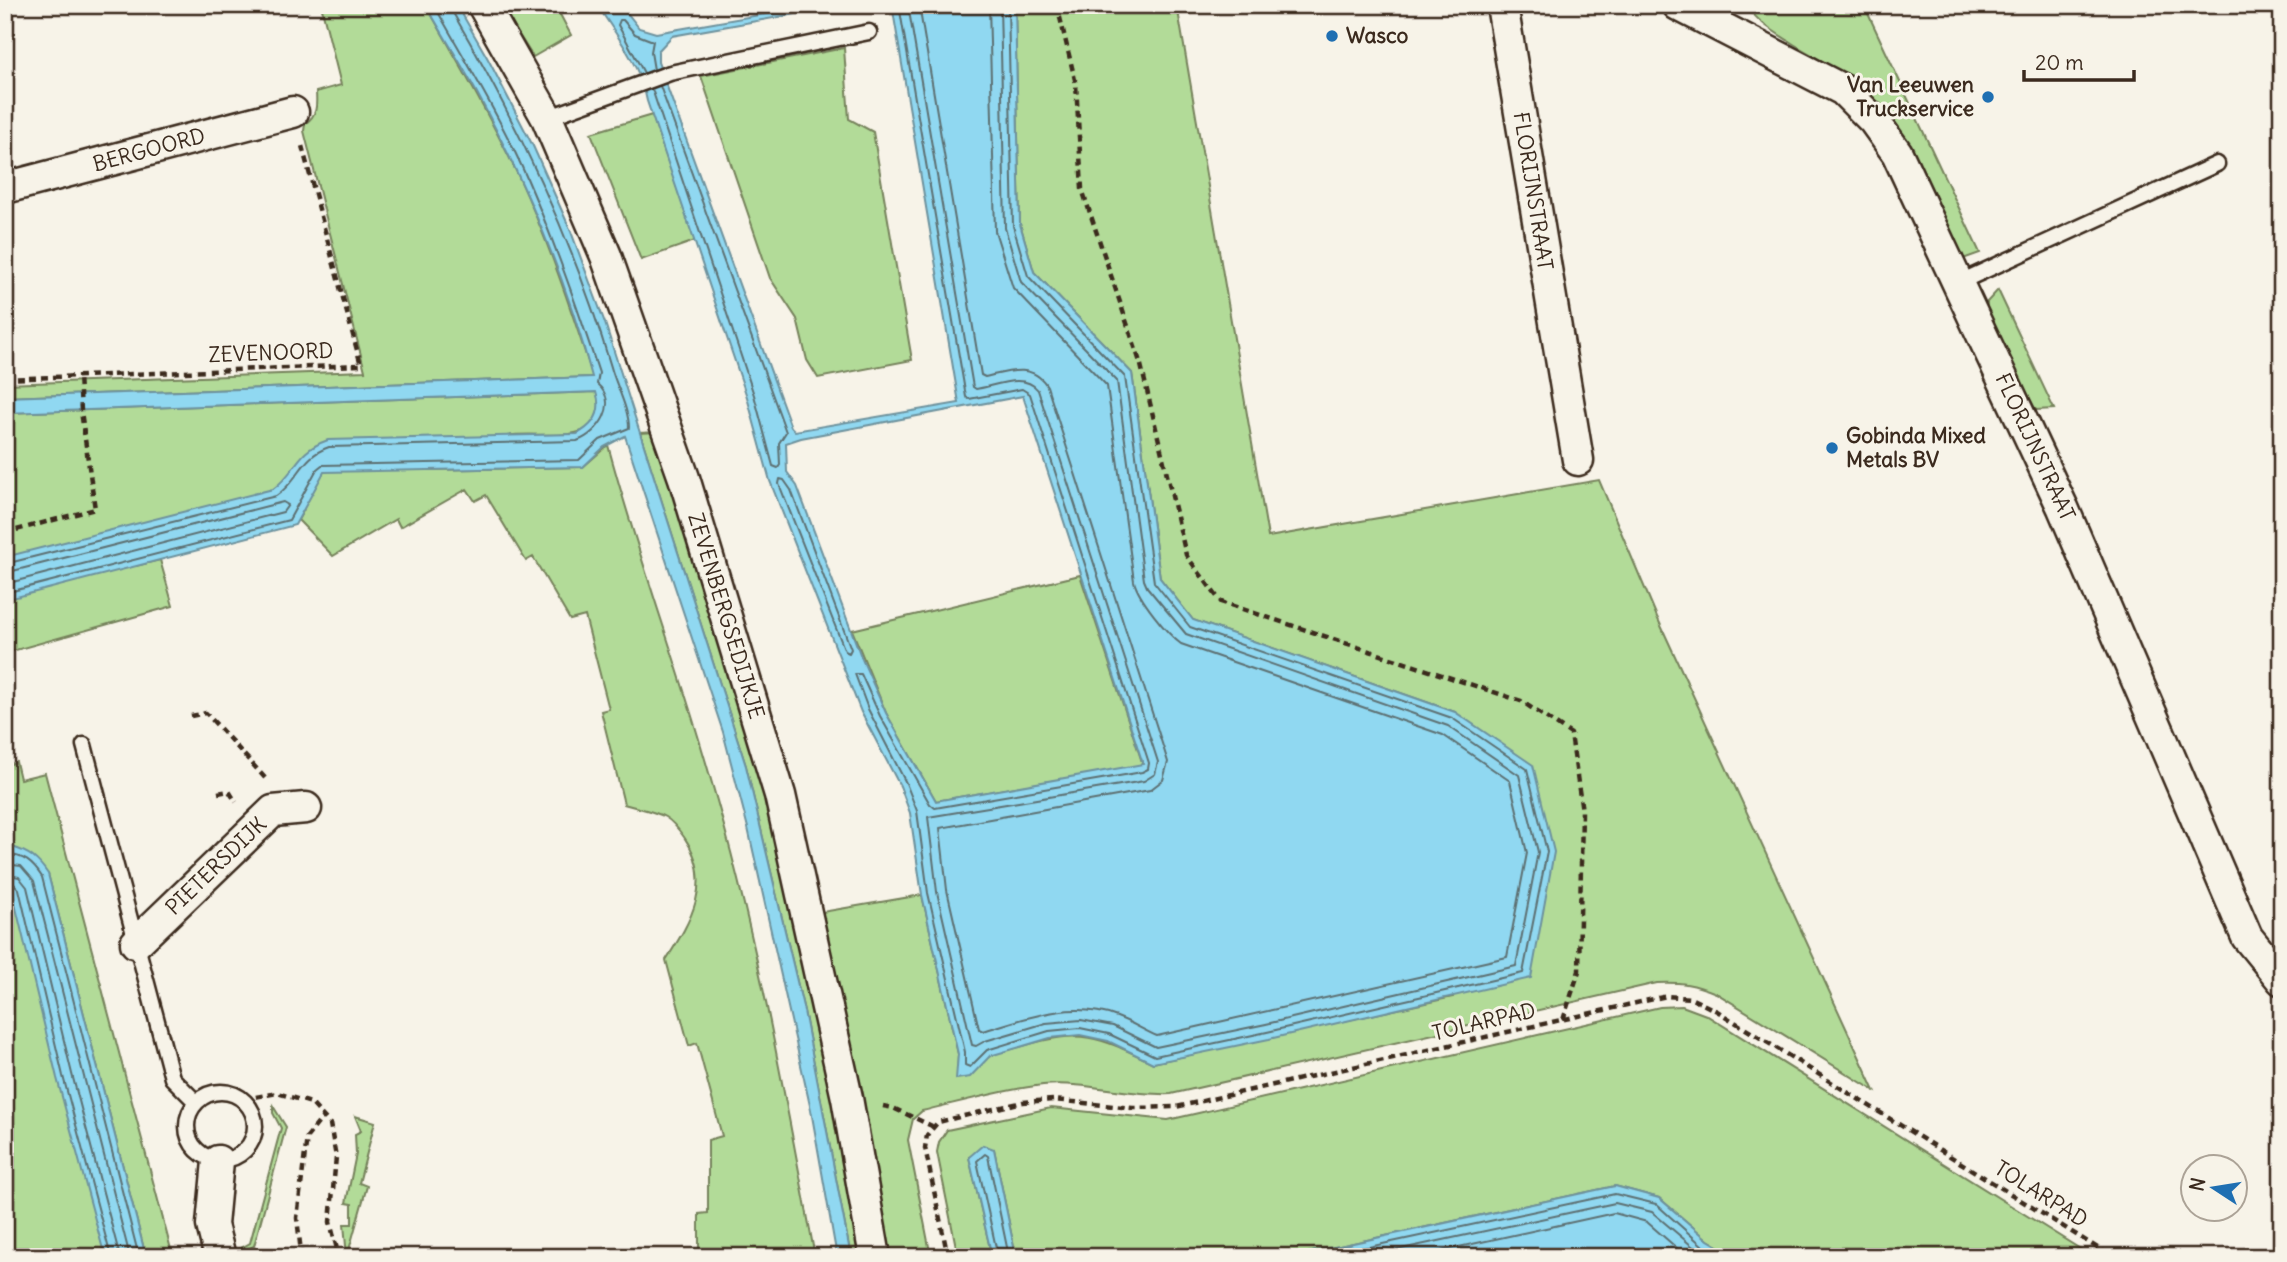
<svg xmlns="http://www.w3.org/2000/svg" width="2287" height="1262" viewBox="0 0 2287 1262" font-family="Delius,sans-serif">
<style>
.green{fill:#b2db98;stroke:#76825b;stroke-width:2}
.water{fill:#90d8f1;stroke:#6e929d;stroke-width:2;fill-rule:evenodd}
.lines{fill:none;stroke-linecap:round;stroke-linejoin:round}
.shore{stroke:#5d7072;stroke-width:2}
.lane-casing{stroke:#3b2a1e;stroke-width:19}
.street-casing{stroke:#3b2a1e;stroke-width:35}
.path{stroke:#3b2a1e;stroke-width:4.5;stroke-dasharray:7 5;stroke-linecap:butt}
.lane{stroke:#f7f3e8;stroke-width:14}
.street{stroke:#f7f3e8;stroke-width:30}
.poi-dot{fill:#1f6fb2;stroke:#f7f3e8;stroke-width:2.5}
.labels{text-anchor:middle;stroke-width:6;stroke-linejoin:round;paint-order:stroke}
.poi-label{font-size:21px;font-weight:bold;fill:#3b2a1e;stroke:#f7f3e8;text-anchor:start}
.street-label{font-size:21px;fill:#3b2a1e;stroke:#f7f3e8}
</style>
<rect width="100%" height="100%" fill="#f7f3e8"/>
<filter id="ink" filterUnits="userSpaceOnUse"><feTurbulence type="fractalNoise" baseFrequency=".0143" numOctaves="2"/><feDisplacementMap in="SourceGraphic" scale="14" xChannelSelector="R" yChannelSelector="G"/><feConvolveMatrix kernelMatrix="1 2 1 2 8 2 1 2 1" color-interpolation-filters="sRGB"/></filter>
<g filter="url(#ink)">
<path class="green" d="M321,5H426C458,61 490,117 518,175C548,240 571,309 593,377L5,397V384L365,371L304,131L305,124C317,115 317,107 316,92L341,85Z
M500,5H555L571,35L533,57Z
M1015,5H1177L1268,537L1599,480L1657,617L1875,1091L1716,993C1694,984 1682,982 1657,983L1171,1094C1128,1096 1086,1081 1043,1085C1005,1089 960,1102 922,1111L913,1119L908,1140L931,1257H889L862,1097L822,912L922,895L958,1054L957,1078C978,1076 976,1063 992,1055C1001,1051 1013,1049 1023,1046C1083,1028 1099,1037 1153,1063L1453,997L1455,712L1193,620L1160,578L1132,373L1034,272L1020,224Z
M1746,5H1864L1980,253L1963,259L1892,118C1866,84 1828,65 1792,43C1775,32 1757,22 1746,5Z
M844,48L849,119L873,132L912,360L818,378L807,360L797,319L770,278L701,76Z
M652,115L695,241L641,260L591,133Z
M1998,290L2054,409L2036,410L1986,320L1987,302Z
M597,392C613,452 538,429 508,436C485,442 450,460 426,470L583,467L608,445C638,557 679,667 711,780C757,936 785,1097 815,1257H699V1214L708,1213V1140L722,1136L697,1043L689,1046L666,960C691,921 715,881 684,837C679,830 672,821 665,817C654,811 637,808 624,804L601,711L609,709L585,616L570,620L533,557L526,561L486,495L475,501L467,489L400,527L396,519L333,556L298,520L303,511L136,566L160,560L173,606L5,653V413Z
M656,432L775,825L803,947L864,1257H851L804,1011L746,766L640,433Z
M1080,575L1143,765L936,801L886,713L852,630Z
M16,762L20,779L45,773L173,1257H146L48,874L130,1257H5V766Z
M1682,1006L1706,1015L2093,1257H1737L1708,1240L1659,1198L1615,1186L1289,1257H1016L994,1149L969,1157L992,1257H958L937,1152L939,1142L947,1130L1051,1108L1168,1120L1660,1007Z
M273,1106L286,1127L254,1246L231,1257L234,1252L250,1243L281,1128L273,1113Z
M355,1116L375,1122L359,1183L367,1186L347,1257L344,1224H352V1204L346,1203L356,1154L355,1134L361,1131Z"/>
<path class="water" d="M426,5H457L488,59L533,146L570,229L605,323L746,766L804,1011L851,1257H837L811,1110L748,828L723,732L625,436L604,447L583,467L324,472L295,525L5,600V557L273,489C298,471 294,452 328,440L577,434C594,425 603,412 596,392L5,413V397L592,377C567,280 524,181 477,93C461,63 443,35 426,5Z
M597,5H621L639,28L656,33L817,5H846L672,36L658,51V62L791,427L795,431L959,403L892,5H1015L1020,224L1034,272L1132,373L1160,578L1193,620L1455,712L1533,765L1554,852L1531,978L1269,1039L1153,1063L1108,1041L1080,1035L1050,1038L990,1056L970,1077L956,1079L958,1054L922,895L910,813L900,786L861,712L770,481L747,397L647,101C641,67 616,34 597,5ZM1023,396L1143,764L936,801L886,713L862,659L797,486L787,472L786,443L801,438Z
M12,847C29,852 38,859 48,874L146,1257H105L57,1078L12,891L5,889V849Z
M983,1145L994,1149L1016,1257H992L969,1157Z
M1615,1186L1659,1198L1708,1240L1737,1257H1289Z"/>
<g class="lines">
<path class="shore" d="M899,5L966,397L969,399L1022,389L1030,394L1149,763L1148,769L1142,772L935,808L930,804L880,716L861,674H855L868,709L906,783L917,811L928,893L965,1052V1065L970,1067L987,1050L1049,1031L1080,1028L1109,1034L1155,1056L1267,1032L1523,973L1547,852L1527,769L1452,718L1190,627L1154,582L1125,377L1028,276L1013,226L1008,5
M908,5L973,387L976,389C995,386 1024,372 1038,390L1158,762L1155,774L1144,781L928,817L937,892L972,1045L976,1046L985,1041L1046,1023L1081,1020L1113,1026L1156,1047L1266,1024L1516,966L1538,852L1519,775L1448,726L1186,634L1147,587L1144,580L1117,381L1021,282L1005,228L1000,5
M919,5L981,375L985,377C1007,372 1032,362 1047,386L1168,762L1163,780L1150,790L940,828L947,890L979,1029L983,1031C1027,1018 1072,1000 1117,1017C1131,1022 1143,1030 1157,1036L1507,957L1527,853L1510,781L1443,735L1181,644C1167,634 1138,598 1134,581L1107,386L1013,288L995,231L989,5
M644,73L618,25L620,20H623L635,34L653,41L651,52L654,70
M652,89L754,395L773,466L778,468L780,465L779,443L786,432L660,86
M780,479L784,480L791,490L851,649L849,653L845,651L779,484Z
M5,564L276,496C300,480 300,457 329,447L577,441C599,433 620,403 597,384L599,373C577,306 554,240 526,176C500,117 466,61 434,5
M5,573L283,502L288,505L283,512L5,584
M5,593L289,520L317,469L322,465L579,460L600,440L629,428C629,409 616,386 611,367C574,242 518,124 452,11V5
M5,855C23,854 33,863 42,877L139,1257
M5,864L21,866L34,881L130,1257
M5,874L19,877L27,887L72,1074L120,1257
M5,882L14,884L19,889L63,1076L111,1257
M998,1257L977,1161L985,1154L988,1156L1009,1257
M1322,1257L1615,1194L1656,1204L1703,1246L1723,1257
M1364,1257L1615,1203L1652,1212L1705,1257
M1413,1257L1614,1213L1647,1222L1687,1257"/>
<g class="lane-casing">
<path id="lane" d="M547,118L670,73L869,32
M1958,283L2217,164
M84,745L172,1078L196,1102
M187 1126a34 34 0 1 1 68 0a34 34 0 1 1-68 0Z"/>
</g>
<g class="street-casing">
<path id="street" d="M483,5L547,118L606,256L684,478L780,795L847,1098L875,1257
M1502,5L1578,460
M1678,5L1843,90L1874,121L1897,153L2063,508L2247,937L2282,980
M5,188L293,112
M136,943L273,811L306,808
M218,1161L212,1225L220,1257"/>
</g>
<path class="path" d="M241,5V6
M1057,5L1076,84L1082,189L1141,365L1186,555L1221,602L1521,701L1571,734L1582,811L1579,971L1563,1020
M5,379L361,365L301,142
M5,533L95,509L81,411L79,375
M191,716L206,713L266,779
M218,793L229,791L236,802
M244,1099L277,1093L311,1103L330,1124L336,1157L330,1222L339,1257
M883,1106L893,1108L932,1126
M299,1257L301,1252L297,1218L307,1137L323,1117
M948,1257L925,1148L927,1135L938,1122L1023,1102L1054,1100L1133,1108L1176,1107L1667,996L1690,998L1717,1011L2112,1257"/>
<use href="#lane" class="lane"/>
<use href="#street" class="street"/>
</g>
</g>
<g class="poi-dot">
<circle cx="1332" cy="36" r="7"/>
<circle cx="1988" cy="97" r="7"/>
<circle cx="1832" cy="448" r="7"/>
</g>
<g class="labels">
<g class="poi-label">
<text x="1346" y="43">Wasco</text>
<text x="1974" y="92" text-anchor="end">Van Leeuwen<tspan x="1974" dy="24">Truckservice</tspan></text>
<text x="1846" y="443">Gobinda Mixed<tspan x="1846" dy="24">Metals BV</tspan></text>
</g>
<g class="street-label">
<text transform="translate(149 150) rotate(-15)" y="7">BERGOORD</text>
<text transform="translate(1533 191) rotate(81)" y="7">FLORIJNSTRAAT</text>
<text transform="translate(271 353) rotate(-2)" y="7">ZEVENOORD</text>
<text transform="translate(2035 447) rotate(65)" y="7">FLORIJNSTRAAT</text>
<text transform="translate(726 616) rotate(73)" y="7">ZEVENBERGSEDIJKJE</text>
<text transform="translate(216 866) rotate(-44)" y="7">PIETERSDIJK</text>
<text transform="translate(1484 1022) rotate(-13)" y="7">TOLARPAD</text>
<text transform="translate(2041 1194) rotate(32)" y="7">TOLARPAD</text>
</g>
</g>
<rect width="2287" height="1262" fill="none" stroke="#f7f3e8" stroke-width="28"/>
<rect x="14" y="14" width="2259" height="1234" fill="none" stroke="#3b2a1e" stroke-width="2.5" filter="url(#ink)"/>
<g transform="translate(2214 1188) rotate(282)"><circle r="33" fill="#f7f3e8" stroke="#aca397" stroke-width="2"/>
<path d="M0-5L12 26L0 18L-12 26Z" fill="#1f6fb2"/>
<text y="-10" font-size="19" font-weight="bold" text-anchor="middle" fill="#3b2a1e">N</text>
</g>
<path d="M2024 70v10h110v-10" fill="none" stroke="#3b2a1e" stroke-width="3.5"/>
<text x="2035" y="70" font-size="21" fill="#3b2a1e" stroke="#f7f3e8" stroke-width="5" paint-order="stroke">20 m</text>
</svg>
